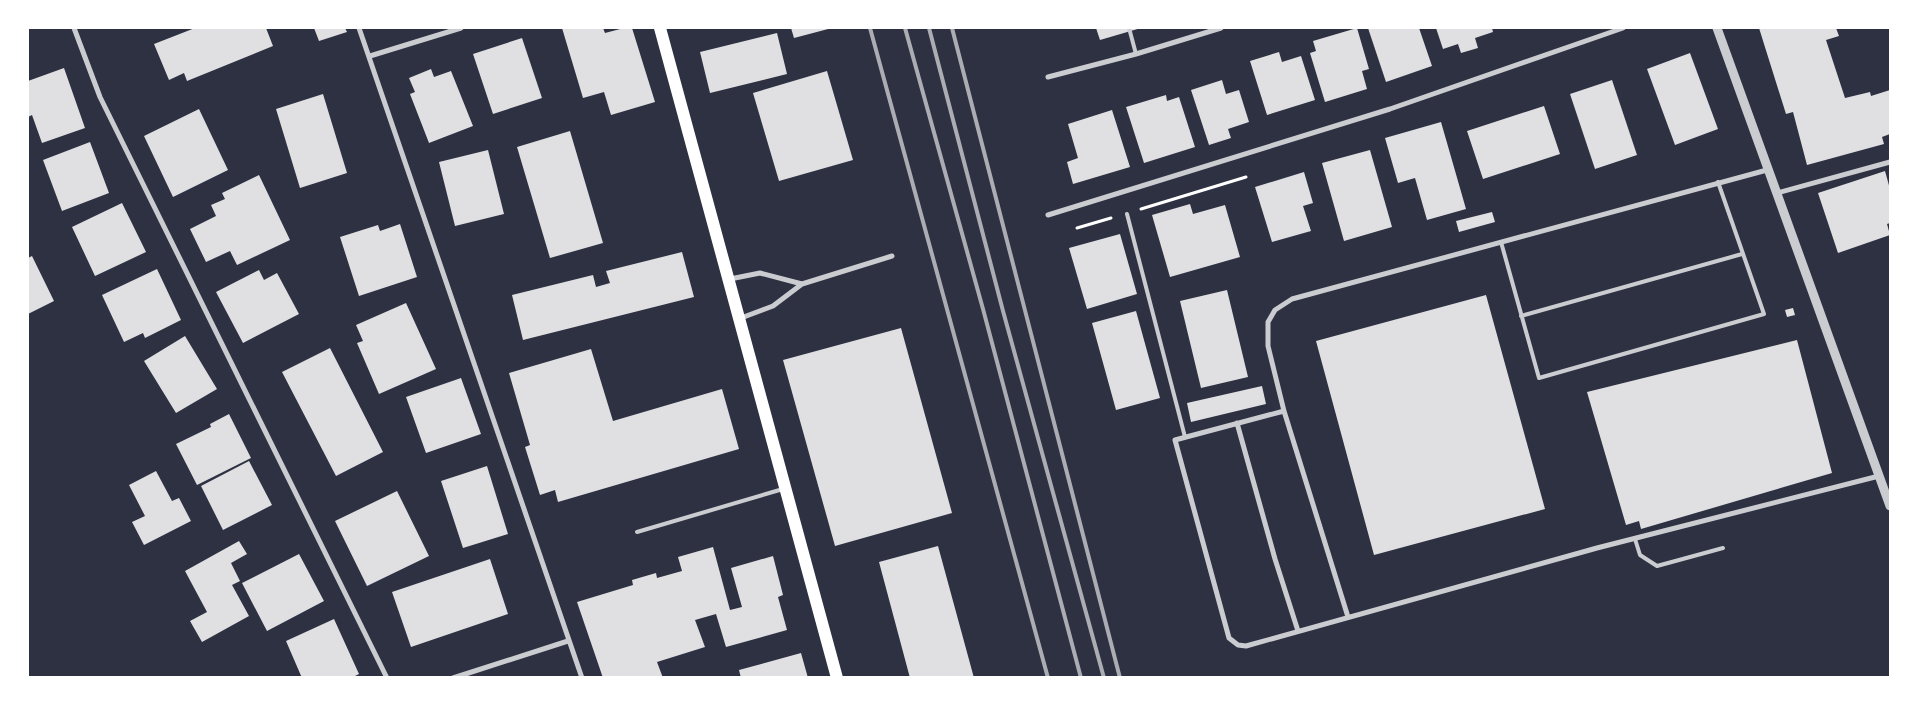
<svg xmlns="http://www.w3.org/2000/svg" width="1918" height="705" viewBox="0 0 1918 705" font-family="'Noto Sans',sans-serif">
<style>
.building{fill:#e0e0e3}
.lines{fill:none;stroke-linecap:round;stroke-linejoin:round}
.path{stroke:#fff;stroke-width:3}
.service{stroke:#caccd0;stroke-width:4}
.minor{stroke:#caccd0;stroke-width:5}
.tertiary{stroke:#caccd0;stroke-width:9}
.primary{stroke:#fff;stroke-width:12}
.rail{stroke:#abadb3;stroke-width:4}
</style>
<rect width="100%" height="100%" fill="#2d3142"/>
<path class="building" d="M195,28H266L273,46L187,81L184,73L169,80L154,44Z
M314,28H345L347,32L319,41Z
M562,28H603L605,33L624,28H632L655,102L611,115L604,92L583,98Z
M791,28H832L794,38Z
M1096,28H1141L1100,40Z
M1357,28L1369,69L1362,71L1367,89L1325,102L1310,53L1316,51L1313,41Z
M1368,28H1419L1432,66L1386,82Z
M1436,28H1492L1493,32L1475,38L1478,48L1461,53L1458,44L1443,49Z
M1759,28H1836L1839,36L1826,40L1845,98L1870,92L1871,96L1890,90V134L1882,137L1884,144L1807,165L1793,112L1786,114Z
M777,33L787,74L710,93L700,52Z
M522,38L542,98L493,114L473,54Z
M1279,52L1282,62L1301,56L1315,100L1267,115L1250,61Z
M1690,53L1718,129L1675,145L1647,69Z
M64,68L85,128L42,143L32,115L28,117V81Z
M431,69L434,77L451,71L473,126L429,143L410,94L415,92L409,78Z
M827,71L853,160L779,181L753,93Z
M1222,80L1226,94L1239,90L1249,122L1228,129L1231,138L1209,145L1191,90Z
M1612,80L1637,155L1595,169L1570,94Z
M323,94L347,173L300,188L276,109Z
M1166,95L1167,101L1179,97L1195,147L1144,163L1126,107Z
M1544,106L1560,154L1483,179L1467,131Z
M199,109L228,170L173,197L144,136Z
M1112,110L1130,167L1073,184L1067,162L1078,158L1068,124Z
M1441,122L1466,209L1427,220L1415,178L1398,183L1385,138Z
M570,131L603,243L550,258L517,147Z
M90,142L109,193L62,211L43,160Z
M488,150L504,214L455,226L439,162Z
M1370,150L1392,227L1344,241L1322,163Z
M1885,171L1890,189V223L1887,224L1890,235L1838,253L1818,193Z
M1304,172L1313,203L1303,206L1311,231L1272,242L1255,187Z
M259,175L290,240L237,265L230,251L206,262L190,229L216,216L211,205L225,199L222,193Z
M122,203L146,252L95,276L72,227Z
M1190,204L1193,214L1225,205L1240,257L1170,277L1152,215Z
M1492,212L1495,222L1459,232L1456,221Z
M400,224L417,277L359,296L340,237L378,225L380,231Z
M1120,234L1137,294L1087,309L1069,248Z
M682,252L694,297L523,340L512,295L593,275L596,287L610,283L606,271Z
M32,256L54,301L28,314V258Z
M157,269L181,320L145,338L143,333L124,342L102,295Z
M259,270L264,280L277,273L299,314L243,343L216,292Z
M1227,290L1248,377L1201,388L1180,301Z
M1486,295L1545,509L1374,555L1316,341Z
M406,303L436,369L379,394L357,343L363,341L356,325Z
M1793,308L1795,315L1787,317L1785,310Z
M1136,311L1160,398L1116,410L1092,323Z
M901,328L952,513L835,546L783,360Z
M185,336L217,389L176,413L144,361Z
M1797,340L1832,473L1641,529L1639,521L1626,525L1587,392Z
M330,348L383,452L336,476L282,372Z
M591,349L613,421L722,389L739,449L558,502L555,490L540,495L525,447L530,445L509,373Z
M461,378L481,434L426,453L406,397Z
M1262,386L1266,404L1191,422L1187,403Z
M229,414L251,458L197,485L176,444L211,427L210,424Z
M249,461L272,505L223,530L201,486Z
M487,466L508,534L463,548L441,481Z
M156,471L172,501L179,498L191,521L144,545L132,522L145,516L129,485Z
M397,491L429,556L367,586L335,521Z
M239,541L247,554L231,563L240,581L232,585L249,616L202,642L190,621L207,612L185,571Z
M938,546L974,678H910L879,562Z
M713,547L730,610L742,607L731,568L773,556L783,595L778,597L787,630L726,647L716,614L695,620L705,647L657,662L663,678H603L577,602L633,585L632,580L656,573L657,578L682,571L678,557Z
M299,554L324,601L267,631L242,583Z
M490,559L508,614L411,647L392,592Z
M334,619L359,674L351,678H302L286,641Z
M801,653L808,678H741L739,670Z"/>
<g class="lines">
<path class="path" d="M1141,209L1246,177
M1077,228L1111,218"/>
<path class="service" d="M1129,28L1136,54
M1127,214L1185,437
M1501,242L1539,378L1764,314L1718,182
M1521,316L1742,254
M637,532L783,489
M1635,539L1640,555L1657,566L1723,548"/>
<path class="minor" d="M74,28L100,97L387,678
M359,28L582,678
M370,56L461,28
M1048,77L1136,54L1221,28
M1777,193L1890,162
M1048,215L1390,109L1623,28
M730,279L760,273L802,284
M741,318L773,306L802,284L892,256
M1284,411L1175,440L1229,638L1238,645L1246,646L1597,548L1879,476
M1237,423L1275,559L1298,631
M1348,617L1284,411L1268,346V322L1275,310L1292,299L1767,170
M453,678L568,641"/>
<path class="tertiary" d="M1717,28L1890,506"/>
<path class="primary" d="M660,28L837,678"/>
<path class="rail" d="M870,28L1048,678
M905,28L983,309L1081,678
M929,28L1003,311L1104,678
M952,28L1120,678"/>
</g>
<rect width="1918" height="705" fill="none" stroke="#ffffff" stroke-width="58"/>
</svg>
